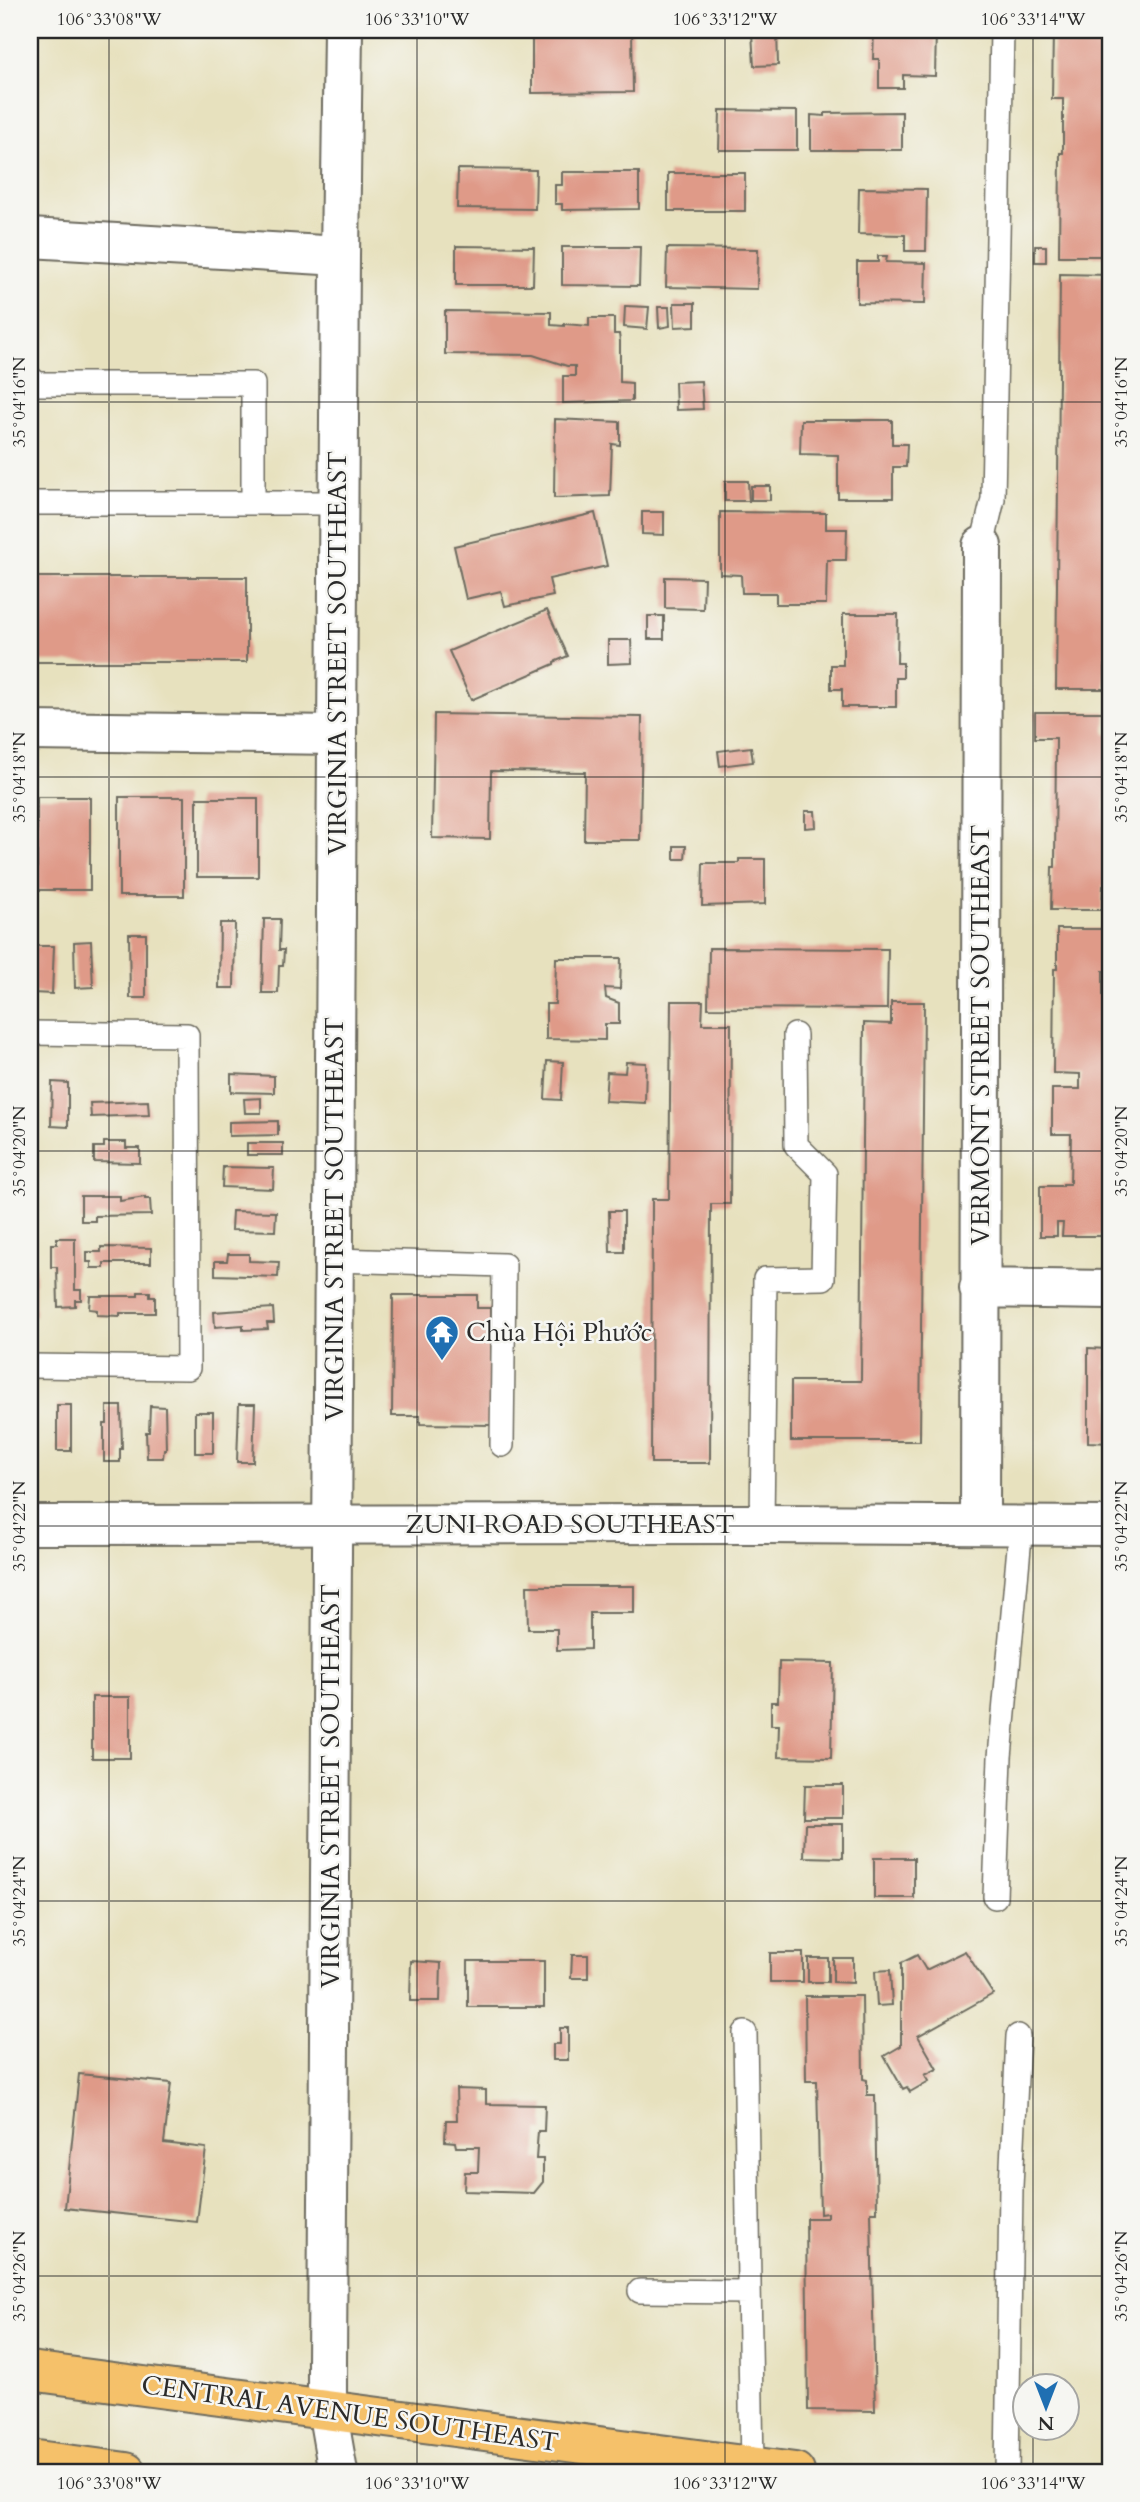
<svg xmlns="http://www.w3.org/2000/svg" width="1140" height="2502" viewBox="0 0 1140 2502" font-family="Cardo,serif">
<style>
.building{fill:#df9a88}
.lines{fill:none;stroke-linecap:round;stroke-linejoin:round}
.service-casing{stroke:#6d6b5e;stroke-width:26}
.minor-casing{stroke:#6d6b5e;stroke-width:42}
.tertiary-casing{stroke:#6d6b5e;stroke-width:42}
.primary-casing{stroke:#6d6b5e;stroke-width:42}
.service{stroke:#fff;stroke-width:23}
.minor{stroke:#fff;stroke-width:38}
.tertiary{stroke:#fff;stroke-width:38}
.primary{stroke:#f5c16b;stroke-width:38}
.ticks{fill:none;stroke:#2b2b2b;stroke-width:2;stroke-opacity:0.45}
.labels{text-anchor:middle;stroke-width:5;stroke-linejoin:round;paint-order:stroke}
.street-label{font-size:26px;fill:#2b2b2b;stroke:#f6f6f2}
.poi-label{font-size:26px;fill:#2b2b2b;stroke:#f6f6f2;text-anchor:start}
.neatline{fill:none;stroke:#2b2b2b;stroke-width:2.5}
.ticks-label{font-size:18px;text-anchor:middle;fill:#2b2b2b}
</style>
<rect width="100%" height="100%" fill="#f6f6f2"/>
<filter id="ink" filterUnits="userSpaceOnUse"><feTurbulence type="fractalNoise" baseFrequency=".0143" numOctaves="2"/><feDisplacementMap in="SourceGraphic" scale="14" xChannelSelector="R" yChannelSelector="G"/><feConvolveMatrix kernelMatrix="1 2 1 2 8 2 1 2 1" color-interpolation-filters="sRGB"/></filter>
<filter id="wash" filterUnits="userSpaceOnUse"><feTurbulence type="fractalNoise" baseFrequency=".00686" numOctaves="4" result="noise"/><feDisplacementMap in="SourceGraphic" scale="28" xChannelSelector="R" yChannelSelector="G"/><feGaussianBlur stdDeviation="1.57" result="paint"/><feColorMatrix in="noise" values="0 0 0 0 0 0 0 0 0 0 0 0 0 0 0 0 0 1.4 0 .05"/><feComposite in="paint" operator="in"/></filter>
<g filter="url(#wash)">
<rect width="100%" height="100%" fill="#e7e1be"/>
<g id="blocks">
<path class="building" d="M532,30H632L633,92L532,93Z
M777,30L778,65L754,66L752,32Z
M874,30H936L935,76L903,75V88H879V59H873Z
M943,30H975V34H943Z
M1053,30H1110V75H1102V100H1110L1109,256H1059L1060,153H1063V99H1052Z
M720,110L797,111V150H719Z
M902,112V150H811V115L825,116V113Z
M458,169L536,170L535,209L457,208Z
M562,172H639V209L562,210V204H555V185H562Z
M668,173H745V211H668Z
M859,188L927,189L926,251H905V235L858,234Z
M456,246L534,247L533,285H456Z
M1035,246H1046V262H1035Z
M562,247H640L639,286L562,285Z
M667,248L758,249L757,289L666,287Z
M878,256H887L886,262L926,263L925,304L857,303V262H878Z
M1060,274L1110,275V355H1108V378H1110V666H1105V689H1056Z
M674,303H695V326L675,327Z
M625,306L649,307L647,329L624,327Z
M658,307H669L670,326L659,328Z
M445,311L551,312V325L564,326V324L589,326V318H614V334H619L620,341V382L632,383V401L563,403V376H575V366H567L533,355L445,354Z
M701,381L703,409L676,410L675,382Z
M555,419L620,422V445L612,444L610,496L554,498Z
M801,420H892V444H907L906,467H893V498H838V455L800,454Z
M725,481H748L749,501H725Z
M751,486H770V500H751Z
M642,512H664V535L642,534Z
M720,512L826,513V529H847L846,560H827L826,604H776V593H742L741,575L720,574Z
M595,513L607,566L549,579L553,596L505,606L501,591L466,599L454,546Z
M30,577H247V662H30Z
M665,577L704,578L703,609L665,608Z
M547,610L568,656L554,662V664L471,700L449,651Z
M843,614H898L897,663H903V678H896V707H842V689H831V665H843Z
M648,616H664V639H648Z
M608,640H631L632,663L608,664Z
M1035,712H1106L1105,734L1110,735V792H1106L1105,838H1110V886H1103L1102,910H1051L1052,867H1055L1056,738H1035Z
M434,714L642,717L640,840H584L585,772L491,771L490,839L432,838Z
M751,747L753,762L720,766L718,751Z
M37,797H90V890H37Z
M119,797H184V896H119Z
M197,798H258V877H197Z
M805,811H815L816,827L805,828Z
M674,846H686L685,859H674Z
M739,859H765V904L702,906L703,863H739Z
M264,919H280L279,950H284L283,966H279L278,993H262Z
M220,923H235L234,988H219Z
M1057,929H1106V941H1110V971H1103V995H1110V1056H1106L1105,1074H1110L1108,1132H1110V1184H1105V1207H1110V1236H1062L1063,1223H1057V1236H1040V1186H1063V1184H1070L1071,1134H1052V1089H1080V1074L1053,1073L1054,969H1057Z
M129,934H146V998H130Z
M91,941L93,987L75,988L74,942Z
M34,946H54L52,994L33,993Z
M709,948L888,949L887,1009L708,1008Z
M556,958H621L620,989L605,988L606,998L619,1003V1024H605V1040L546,1039V1004H555Z
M671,1001H703L702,1024H731L730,1204H711L710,1463H651L652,1199H669Z
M891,1002H924L920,1441H791V1381H861L864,1023L891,1024Z
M547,1061L563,1062L561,1100L545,1099Z
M626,1062L646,1063L645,1103L605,1101L607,1072L625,1073Z
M231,1074L274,1076V1093L231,1092Z
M52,1082L68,1083V1127L51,1126Z
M261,1098V1113H245L244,1099Z
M148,1101L149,1115L91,1117L90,1103Z
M278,1121V1135L229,1136V1122Z
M104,1142H126V1148H140V1163L94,1162V1147H104Z
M247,1143H283V1155H247Z
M223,1167L274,1168L273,1189L222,1187Z
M81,1196H120V1201L145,1197V1199H150L151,1215L95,1216V1221H81Z
M232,1211L276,1212L275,1231L231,1230Z
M609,1211H624V1252H610Z
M30,1213H35V1316H30Z
M57,1238H75V1290H81V1300H75V1306L58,1307L57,1267H51V1244H57Z
M101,1247L151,1248V1263H104V1268H91V1262H87V1252H101Z
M228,1254H249V1261L279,1262L278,1277L215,1275V1261H227Z
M138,1292H150V1297H155V1313H120V1316L97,1315V1310L89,1309L90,1296H138Z
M393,1295H477V1308H491V1425L420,1424V1416H392Z
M273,1308L274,1323H267L268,1329L243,1330V1325L215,1327L214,1312Z
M1088,1348L1107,1349L1106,1369H1110V1443L1088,1442Z
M239,1404H255L253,1462H237Z
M57,1405H71V1451H57Z
M107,1406H121L122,1449H120V1462H104V1424H107Z
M150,1406L165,1407L166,1449H164L163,1458H147L146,1432H149Z
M195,1412H213V1453H195Z
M30,1413H33V1440H30Z
M527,1586H634V1613H590V1649L557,1650V1629H528Z
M779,1662L833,1663L831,1758L778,1757L779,1725H771V1702H778Z
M92,1697H130V1758H92Z
M805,1785H843V1818H804Z
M805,1824H843V1858L804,1857Z
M874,1858H914V1898H874Z
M965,1951L993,1994L918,2036L937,2069L925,2075L929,2081L910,2092L907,2087L903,2089L884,2056L901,2046V1963L917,1955L926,1970Z
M770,1953H803V1982H770Z
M572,1955H588V1978H571Z
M808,1958H828V1982H808Z
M833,1958H853V1983L833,1982Z
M411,1961L441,1963L440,2001H410Z
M468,1961H544V2007H468Z
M890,1970L892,2005L877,2006L875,1971Z
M805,1996H862L863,2079L867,2080V2095H875L877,2212H871L875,2411L808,2410L806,2218H827V2213L820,2214L817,2081H806Z
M560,2028H568V2060H553V2044H560Z
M79,2074L171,2083L164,2143L206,2148L197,2222L65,2208Z
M456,2089L486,2090V2104L545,2105L544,2131H538L536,2159H543V2182L534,2193L464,2191L465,2172H478L479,2147H456L455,2142L445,2141L446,2120H457Z"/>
</g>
</g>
<g filter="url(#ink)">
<use href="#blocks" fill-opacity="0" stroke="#6d6b5e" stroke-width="2"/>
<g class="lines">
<g class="service-casing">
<path id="service" d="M30,378L38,384H253V503
M30,503H338
M982,546L993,499L1002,30
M30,1033L187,1035L188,1368L30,1366
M334,1260L504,1265L502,1445
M762,1524L765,1279L823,1278L825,1174L796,1145L795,1035
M995,1897L1000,1757L1021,1525
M745,2033L752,2467
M640,2291L749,2292
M1007,2472L1011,2187L1018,2036"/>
</g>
<g class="minor-casing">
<path id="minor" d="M30,238L340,256
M30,731L337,735
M979,1288L1110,1290
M980,1524L982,546
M338,2472L327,2409V2365L340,256L343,30"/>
</g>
<g class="tertiary-casing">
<path id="tertiary" d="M30,1525L762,1524L1110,1526"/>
</g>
<g class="primary-casing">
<path id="primary" d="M30,2371L795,2472
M30,2459L126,2472"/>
</g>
<use href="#service" class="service"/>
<use href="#minor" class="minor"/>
<use href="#tertiary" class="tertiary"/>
<use href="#primary" class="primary"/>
</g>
</g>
<path class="ticks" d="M109,30V2472M417,30V2472M725,30V2472M1033,30V2386M30,402H1110M30,777H1110M30,1151H1110M30,1526H1110M30,1901H1110M30,2276H1110M1033,2428V2472"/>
<defs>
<g id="temple-pin" transform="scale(1.75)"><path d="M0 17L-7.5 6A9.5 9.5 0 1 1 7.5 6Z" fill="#1f6fb2" stroke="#f6f6f2"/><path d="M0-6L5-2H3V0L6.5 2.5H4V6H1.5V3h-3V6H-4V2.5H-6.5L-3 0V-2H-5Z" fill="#fff"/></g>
</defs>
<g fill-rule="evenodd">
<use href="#temple-pin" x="442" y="1332"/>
</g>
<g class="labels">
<g class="street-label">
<text transform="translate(337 653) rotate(-90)" y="9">VIRGINIA STREET SOUTHEAST</text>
<text transform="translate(980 1035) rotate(-90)" y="9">VERMONT STREET SOUTHEAST</text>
<text transform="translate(334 1219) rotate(-90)" y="9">VIRGINIA STREET SOUTHEAST</text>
<text x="570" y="1533">ZUNI ROAD SOUTHEAST</text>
<text transform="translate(330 1786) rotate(-90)" y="9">VIRGINIA STREET SOUTHEAST</text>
<text transform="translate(350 2413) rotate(8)" y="9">CENTRAL AVENUE SOUTHEAST</text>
</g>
<g class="poi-label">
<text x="466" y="1341">Chùa Hội Phước</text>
</g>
</g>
<rect width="1140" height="2502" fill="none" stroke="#f6f6f2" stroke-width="77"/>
<g transform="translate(1046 2407) rotate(180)"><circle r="33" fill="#f6f6f2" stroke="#a5a5a2" stroke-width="2"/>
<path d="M0-5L12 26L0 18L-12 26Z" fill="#1f6fb2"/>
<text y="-10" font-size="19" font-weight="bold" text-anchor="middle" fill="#2b2b2b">N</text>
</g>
<rect x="38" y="38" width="1064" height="2426" class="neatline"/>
<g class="ticks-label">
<text x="109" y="25">106°33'08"W</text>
<text x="417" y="25">106°33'10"W</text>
<text x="725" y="25">106°33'12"W</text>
<text x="1033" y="25">106°33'14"W</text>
<text transform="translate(1121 402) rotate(-90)" y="6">35°04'16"N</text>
<text transform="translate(19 402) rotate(-90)" y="6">35°04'16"N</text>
<text transform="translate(1121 777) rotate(-90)" y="6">35°04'18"N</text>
<text transform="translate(19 777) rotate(-90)" y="6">35°04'18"N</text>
<text transform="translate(19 1151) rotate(-90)" y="6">35°04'20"N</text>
<text transform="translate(1121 1151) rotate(-90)" y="6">35°04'20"N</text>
<text transform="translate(19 1526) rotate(-90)" y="6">35°04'22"N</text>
<text transform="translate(1121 1526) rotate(-90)" y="6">35°04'22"N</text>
<text transform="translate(19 1901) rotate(-90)" y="6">35°04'24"N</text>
<text transform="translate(1121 1901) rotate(-90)" y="6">35°04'24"N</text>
<text transform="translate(19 2276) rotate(-90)" y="6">35°04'26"N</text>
<text transform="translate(1121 2276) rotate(-90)" y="6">35°04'26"N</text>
<text x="109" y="2489">106°33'08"W</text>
<text x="417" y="2489">106°33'10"W</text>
<text x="725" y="2489">106°33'12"W</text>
<text x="1033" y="2489">106°33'14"W</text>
</g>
</svg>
